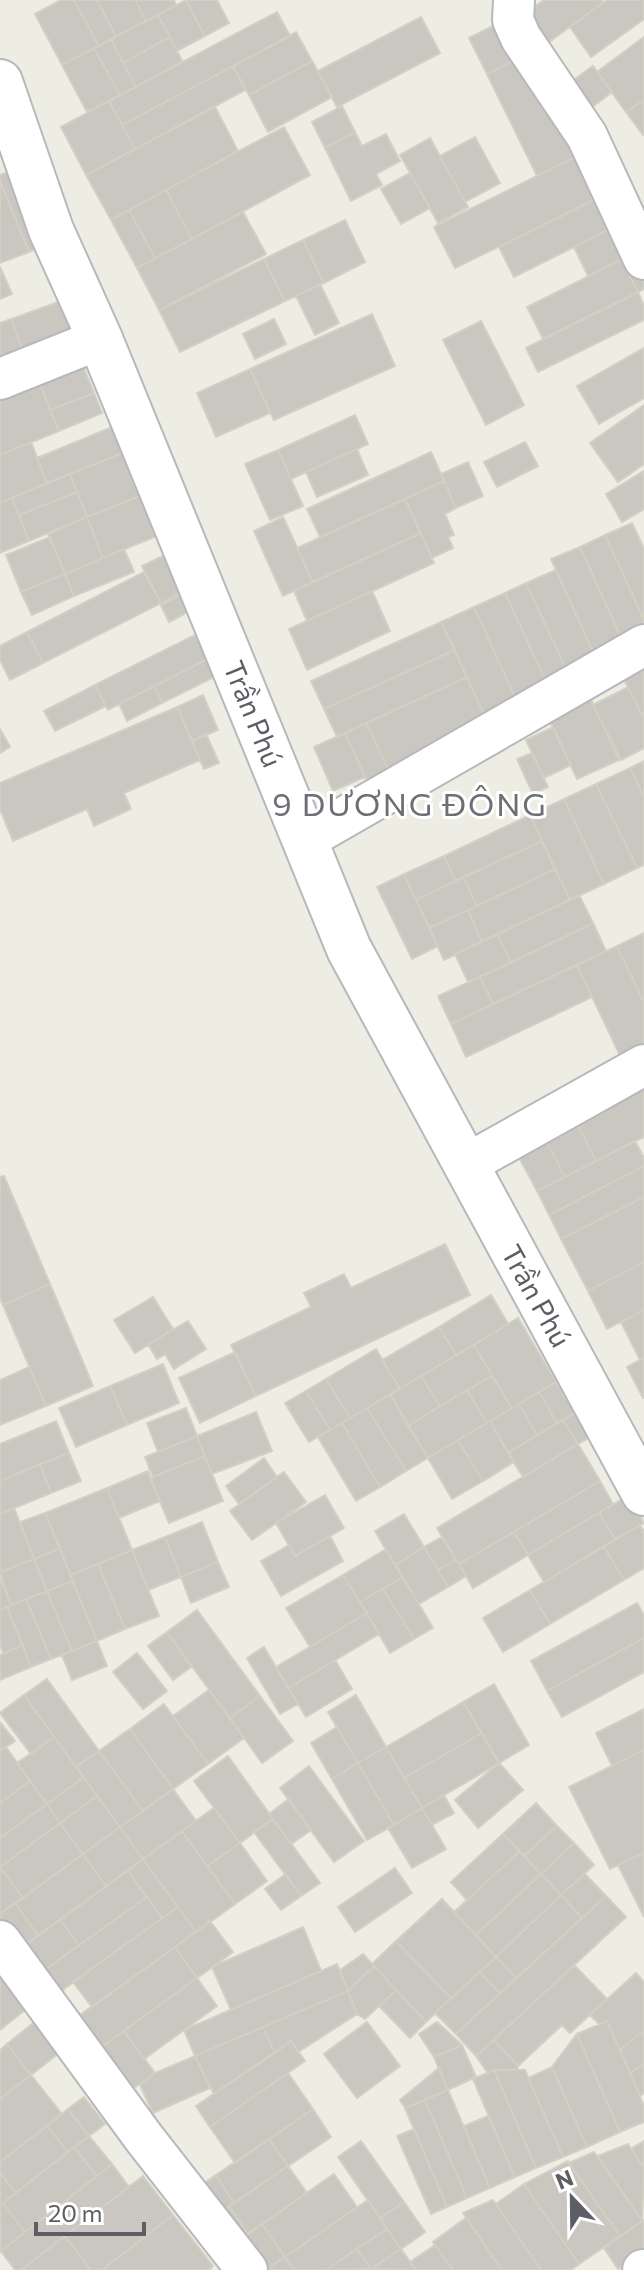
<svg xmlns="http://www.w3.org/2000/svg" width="644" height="2270" viewBox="0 0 644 2270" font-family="Commissioner,sans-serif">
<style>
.building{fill:#c9c7c0;stroke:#d2d0c3;stroke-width:2}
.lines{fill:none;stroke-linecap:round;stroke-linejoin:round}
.minor-casing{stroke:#b6b8bd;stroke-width:44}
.tertiary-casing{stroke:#b6b8bd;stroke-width:48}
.minor{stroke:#fff;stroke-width:40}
.tertiary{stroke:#fff;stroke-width:44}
.labels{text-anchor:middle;stroke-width:6;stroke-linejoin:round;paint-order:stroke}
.street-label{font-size:28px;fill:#5c5e63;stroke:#fff}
.quarter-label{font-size:32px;letter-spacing:2px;fill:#6d6f75;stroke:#fff}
</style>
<rect width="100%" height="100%" fill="#edede4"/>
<path class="building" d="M61,0H74L99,46L62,65L35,14Z
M74,0H97L116,37L99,46Z
M97,0H135L146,21L116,37Z
M135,0H174L176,5L146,21Z
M186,0H217L229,23L205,36Z
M186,0L205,36L177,51L158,15Z
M544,0H601L603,3L539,49L517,19Z
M607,0H644V19L591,57L570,27Z
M277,12L290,36L122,125L109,101Z
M158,15L170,37L123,63L111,39Z
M421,17L440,53L337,107L318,71Z
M503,21L521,57L487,74L469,38Z
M296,32L312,61L249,95L233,66Z
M170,37L182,61L136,87L123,63Z
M644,37V100L626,112L597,72Z
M111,39L136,87L120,95L94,48Z
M94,48L120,95L87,112L62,65Z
M527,54L577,156L537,176L487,74Z
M312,61L332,97L268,132L249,95Z
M233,66L245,90L135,149L122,125Z
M593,66L612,92L584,113L564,87Z
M644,100V135H643L626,112Z
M109,101L135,149L86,175L61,127Z
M342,106L355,132L325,148L312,122Z
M215,107L238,151L111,220L86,175Z
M284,127L310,175L192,239L166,190Z
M355,132L362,146L386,134L400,161L376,174L382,185L351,201L325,148Z
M475,137L500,183L465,202L440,156Z
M430,138L468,207L438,223L400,155Z
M577,156L598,198L455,268L434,227Z
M16,169L46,245L29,252L0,181V175Z
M410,173L430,208L401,224L381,189Z
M0,181L29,252L0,263Z
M166,190L192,239L155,258L129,210Z
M606,194L620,224L514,277L499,247Z
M129,210L155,258L137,268L111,220Z
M243,212L266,254L159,310L137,268Z
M345,220L365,262L324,283L303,240Z
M620,224L635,253L588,276L574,247Z
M303,240L324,283L285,301L264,259Z
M639,251L644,261V289L638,292L621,260Z
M264,259L285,301L180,352L159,310Z
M621,260L638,292L543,339L527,307Z
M0,267L12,294L0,299Z
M320,284L339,323L315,335L296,296Z
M638,292L644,306V320L538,372L526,348Z
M72,297L88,343L28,364L11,319Z
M372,314L395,366L274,420L250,369Z
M11,319L28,364L0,374V323Z
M274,319L286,344L255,359L243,334Z
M481,321L524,405L486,425L443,340Z
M644,348V398L599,424L577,386Z
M83,366L94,393L50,410L40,384Z
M250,369L270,413L216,437L197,393Z
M40,384L59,431L0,455V400Z
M94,393L102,413L59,431L50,410Z
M644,405V464L618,482L590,443Z
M355,415L368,444L291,479L278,450Z
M117,425L128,451L47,483L37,458Z
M31,442L47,483L0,503V455Z
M525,442L538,466L497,487L484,462Z
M357,449L368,475L317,497L306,472Z
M278,450L303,506L270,520L245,464Z
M128,451L145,494L87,517L70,474Z
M431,452L444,481L320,537L307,509Z
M468,462L483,496L456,508L441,474Z
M644,471V509L622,522L606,494Z
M70,474L77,492L19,515L12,498Z
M444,481L456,508L445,514L454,535L448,537L453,548L432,558L405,499Z
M77,492L87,517L29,541L19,515Z
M145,494L162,534L103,558L87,517Z
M12,498L29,541L0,553V503Z
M405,499L421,533L313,582L297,548Z
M87,517L103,558L65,574L48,534Z
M283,517L313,582L283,596L254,531Z
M632,523L644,549V620L605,535Z
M421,533L434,563L307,621L294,591Z
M605,535L644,620V635L624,644L580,547Z
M50,537L65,574L21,592L6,555Z
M580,547L624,644L595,657L551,559Z
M124,549L134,572L74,596L65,574Z
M177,549L195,585L161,603L142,566Z
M556,570L600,667L571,680L526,583Z
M144,572L161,603L43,663L27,632Z
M65,574L74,596L32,615L21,592Z
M526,583L571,680L550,690L505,593Z
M191,589L199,606L169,622L161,605Z
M372,591L390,631L307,670L289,629Z
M505,593L550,690L518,704L474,607Z
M474,607L518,704L486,719L441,622Z
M441,622L455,650L324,709L311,681Z
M209,628L221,652L108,710L95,685Z
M27,632L43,663L10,680L0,660V646Z
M455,650L467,677L337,737L324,709Z
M644,650V719L616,664Z
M221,652L230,669L162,703L154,686Z
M467,677L491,730L391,775L366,723Z
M95,685L106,706L55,731L44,711Z
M154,686L162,703L127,721L119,704Z
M628,687L644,719V748L621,760L593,705Z
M586,689L619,760L577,779L544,708Z
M203,695L218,730L192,741L177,707Z
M177,707L200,760L124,793L131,809L94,826L87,809L13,841L0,809V783Z
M366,723L391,775L369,785L345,733Z
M553,727L571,765L544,778L526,740Z
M0,729L10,747L0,753Z
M345,733L365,777L333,791L314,747Z
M206,734L219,763L204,769L192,741Z
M532,753L548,787L533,794L517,759Z
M644,761V798L630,768Z
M630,768L644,798V865L637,868L596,784Z
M596,784L637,868L604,884L564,799Z
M564,799L604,884L570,900L530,815Z
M530,815L542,841L456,881L444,856Z
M542,841L555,869L477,906L463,877Z
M444,856L456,881L416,900L404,874Z
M555,869L570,900L482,942L468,910Z
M404,874L438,946L412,959L377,887Z
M463,877L477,906L429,928L416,900Z
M579,895L593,923L511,963L497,934Z
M468,910L482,942L444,960L429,928Z
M593,923L606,951L493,1004L480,977Z
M644,933V1003L617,946Z
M497,934L511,963L468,982L455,954Z
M617,946L644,1003V1057L625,1066L577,965Z
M577,965L592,997L466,1057L451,1024Z
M480,977L493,1004L451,1024L438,996Z
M644,1083V1137L596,1161L575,1119Z
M575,1119L596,1161L565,1177L543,1135Z
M543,1135L565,1177L537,1191L515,1150Z
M635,1141L644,1158V1166L549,1215L537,1191Z
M644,1166V1197L561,1239L549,1215Z
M4,1176L50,1284L3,1305L0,1298V1177Z
M644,1197V1262L588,1291L561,1239Z
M445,1244L470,1295L256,1396L231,1345L311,1307L304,1293L344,1274L351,1288Z
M644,1262V1310L607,1329L588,1291Z
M50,1284L93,1386L46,1406L3,1305Z
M491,1295L508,1324L456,1355L439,1327Z
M153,1297L173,1329L135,1353L114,1320Z
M644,1310V1358L640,1360L621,1322Z
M518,1318L556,1382L512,1408L474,1345Z
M188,1321L206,1349L174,1369L165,1354L157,1359L148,1344Z
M439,1327L456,1355L400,1389L382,1360Z
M474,1345L492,1376L440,1406L421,1376Z
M376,1349L400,1389L350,1418L326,1379Z
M235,1352L256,1396L200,1423L179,1378Z
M644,1358V1398H643L627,1367Z
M163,1364L179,1403L127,1425L110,1386Z
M29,1367L46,1406L0,1425V1380Z
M421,1376L440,1406L408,1426L390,1394Z
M492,1376L512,1408L487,1423L467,1390Z
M326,1379L350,1418L330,1430L306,1391Z
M556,1382L575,1413L557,1423L539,1392Z
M110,1386L127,1425L76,1447L59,1408Z
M467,1390L487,1423L428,1458L408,1426Z
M306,1391L330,1430L309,1442L285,1403Z
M539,1392L557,1423L537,1435L519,1404Z
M390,1394L428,1458L406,1471L367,1408Z
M519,1404L537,1435L508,1453L490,1421Z
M586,1406L601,1431L578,1444L563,1420Z
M186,1408L197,1436L158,1452L147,1423Z
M367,1408L406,1471L380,1487L342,1423Z
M256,1412L272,1451L212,1474L197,1436Z
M563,1420L578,1444L523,1477L508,1453Z
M56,1421L69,1453L0,1481V1444Z
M490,1421L514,1462L483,1481L458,1440Z
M342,1423L380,1487L356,1501L318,1437Z
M197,1436L205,1456L153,1477L145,1457Z
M458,1440L483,1481L452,1499L428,1458Z
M578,1444L600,1481L459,1564L437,1528Z
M69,1453L81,1481L51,1493L40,1464Z
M205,1456L223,1501L169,1523L150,1478Z
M264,1458L277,1477L239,1504L226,1486Z
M40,1464L51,1493L0,1514V1481Z
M148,1471L160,1501L119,1518L107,1488Z
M284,1472L306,1502L252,1540L230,1511Z
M600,1481L613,1504L528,1555L514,1532Z
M107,1488L132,1550L70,1575L45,1513Z
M325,1495L344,1528L295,1556L276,1523Z
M629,1495L644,1523L615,1539L599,1513Z
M14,1508L34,1559L0,1572V1514Z
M45,1513L60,1548L34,1559L20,1522Z
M599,1513L615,1539L544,1582L528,1555Z
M404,1514L424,1547L395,1565L375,1531Z
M202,1522L218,1562L181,1577L165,1537Z
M640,1525L644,1531V1568L624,1580L604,1547Z
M514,1532L528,1555L473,1588L459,1564Z
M330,1536L343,1561L281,1596L261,1561L289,1545L295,1556Z
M165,1537L181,1577L148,1590L132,1550Z
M442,1537L456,1560L438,1570L424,1547Z
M424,1547L448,1587L419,1604L395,1565Z
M604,1547L624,1580L550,1624L530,1590Z
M60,1548L73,1581L47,1591L34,1559Z
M386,1549L403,1577L360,1602L343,1575Z
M132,1550L159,1616L125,1629L98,1564Z
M34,1559L47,1591L11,1605L0,1572Z
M456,1560L466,1576L448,1587L438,1570Z
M218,1562L229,1587L191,1603L181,1577Z
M98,1564L125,1629L97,1641L70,1575Z
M343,1575L367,1613L310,1647L286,1608Z
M403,1577L433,1628L414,1639L383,1589Z
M0,1578L11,1605L0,1610Z
M73,1581L97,1641L72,1651L47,1591Z
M383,1589L414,1639L390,1653L360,1602Z
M530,1590L550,1624L503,1652L483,1618Z
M47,1591L72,1651L51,1659L26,1599Z
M26,1599L51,1659L31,1667L7,1607Z
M637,1603L644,1615V1638L547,1691L531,1661Z
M7,1607L23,1645L3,1653L0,1644V1610Z
M197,1610L260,1696L230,1718L167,1632Z
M367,1613L379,1634L288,1688L276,1667Z
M167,1632L191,1667L173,1680L148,1646Z
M644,1638V1672L562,1717L547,1691Z
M97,1641L107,1666L72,1680L62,1655Z
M23,1645L31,1667L0,1680V1655Z
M264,1647L298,1704L280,1714L247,1658Z
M137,1653L167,1691L143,1709L113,1672Z
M335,1660L352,1689L306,1717L288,1688Z
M47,1679L99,1751L76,1767L24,1695Z
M494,1684L529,1745L499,1763L463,1702Z
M209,1690L244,1738L208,1764L173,1716Z
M24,1695L54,1737L31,1754L0,1713Z
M356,1695L386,1747L358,1763L328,1712Z
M260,1696L293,1741L262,1763L230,1718Z
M463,1702L482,1733L404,1778L386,1747Z
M164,1704L208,1764L173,1789L130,1729Z
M644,1709V1750L612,1766L596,1733Z
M0,1722L15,1741L0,1751Z
M337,1727L358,1763L332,1779L311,1743Z
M130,1729L173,1789L143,1811L99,1751Z
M482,1733L499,1763L422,1808L404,1778Z
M54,1737L84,1777L47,1804L17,1763Z
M6,1747L30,1781L0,1803V1751Z
M386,1747L422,1808L394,1825L358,1763Z
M644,1750V1853L610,1869L569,1787Z
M99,1751L143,1811L120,1827L76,1767Z
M228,1756L273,1819L240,1843L194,1781Z
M358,1763L394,1825L367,1840L332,1779Z
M499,1763L523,1790L478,1828L455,1800Z
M309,1766L364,1841L334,1862L280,1788Z
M84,1777L97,1796L60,1823L47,1804Z
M30,1781L47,1804L0,1838V1803Z
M173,1789L196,1821L143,1859L120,1827Z
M444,1795L454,1813L432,1825L422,1808Z
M97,1796L120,1827L83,1854L60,1823Z
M289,1799L311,1830L291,1844L269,1814Z
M536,1803L557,1826L524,1856L503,1834Z
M47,1804L60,1823L0,1867V1838Z
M214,1808L240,1843L207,1866L182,1831Z
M422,1808L446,1849L412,1868L388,1828Z
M273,1819L320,1883L301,1896L254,1832Z
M60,1823L83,1854L23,1898L0,1867Z
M557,1826L574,1843L541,1874L524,1856Z
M120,1827L143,1859L106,1886L83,1854Z
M182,1831L235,1904L196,1932L143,1859Z
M503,1834L520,1851L467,1900L451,1882Z
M240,1843L267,1881L235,1904L207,1866Z
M574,1843L594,1865L561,1895L541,1874Z
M520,1851L541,1874L476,1935L454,1912Z
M644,1853V1917L618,1865Z
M83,1854L106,1886L38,1935L15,1903Z
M143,1859L178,1907L162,1918L128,1871Z
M0,1867L23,1898L0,1914Z
M395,1868L412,1893L355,1932L338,1907Z
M128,1871L147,1897L79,1945L60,1920Z
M286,1874L301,1896L281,1910L265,1889Z
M541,1874L561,1895L496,1957L476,1935Z
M585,1874L606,1896L582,1918L561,1895Z
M561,1895L582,1918L516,1978L496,1957Z
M606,1896L626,1917L476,2056L456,2034Z
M147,1897L162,1918L50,1999L35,1977Z
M442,1899L496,1957L451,1998L396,1941Z
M15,1903L38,1935L16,1952L0,1930V1914Z
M178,1907L196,1932L92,2007L73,1982Z
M60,1920L79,1945L35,1977L16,1952Z
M210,1921L233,1952L197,1978L175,1947Z
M303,1927L321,1971L231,2010L212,1967Z
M396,1941L451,1998L426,2022L372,1964Z
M175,1947L197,1978L96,2051L73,2020Z
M363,1954L374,1966L348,1991L340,1970Z
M496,1957L516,1978L500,1993L480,1972Z
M337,1964L348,1991L195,2056L184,2030Z
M0,1965L31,2005L0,2030Z
M574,1965L607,1999L570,2033L562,2025L518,2066L494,2040Z
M374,1966L396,1990L365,2019L356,2013L348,1991Z
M480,1972L500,1993L456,2034L435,2013Z
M636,1973L644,1982V2030L620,2050L607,2021L599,2024L590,2015Z
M197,1978L217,2006L144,2059L124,2031Z
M396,1990L426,2022L410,2038L379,2006Z
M348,1991L357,2014L298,2052L291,2041L275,2053L263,2027Z
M36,2021L60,2052L31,2075L7,2044Z
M607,2021L644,2106V2122L620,2132L577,2034Z
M367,2022L400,2066L357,2098L324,2054Z
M437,2022L462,2045L434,2057L419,2034Z
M263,2027L275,2053L214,2094L195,2056Z
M644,2030V2063L630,2073L620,2050Z
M124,2031L155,2073L120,2098L96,2051Z
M577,2034L620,2132L587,2147L552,2067Z
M494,2040L518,2066L517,2070H494L488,2073L476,2056Z
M291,2041L305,2061L210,2127L196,2106Z
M7,2044L31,2075L0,2099V2050Z
M462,2045L476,2077L448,2090L434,2057Z
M195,2056L210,2088L153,2113L140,2085L155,2073Z
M644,2063V2093L640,2096L630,2073Z
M552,2067L587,2147L563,2157L528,2078Z
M439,2068L448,2090L405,2108L400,2100Z
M494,2070L536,2168L515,2177L473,2079Z
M494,2070H525L563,2157L536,2168Z
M288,2073L313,2109L235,2163L210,2127Z
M31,2075L62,2114L0,2162V2099Z
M448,2090L490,2188L467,2198L425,2100Z
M84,2097L105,2124L89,2136L68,2109Z
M425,2100L467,2198L447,2207L405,2108Z
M68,2109L89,2136L68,2152L47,2126Z
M313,2109L331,2137L288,2166L269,2139Z
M488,2116L515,2177L490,2188L464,2126Z
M47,2126L68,2152L16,2193L0,2173V2162Z
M414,2129L447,2207L431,2214L397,2136Z
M89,2136L112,2164L97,2176L74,2147Z
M269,2139L288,2166L234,2203L216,2175Z
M361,2141L404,2202L380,2218L338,2157Z
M644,2141V2168L631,2149Z
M628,2144L644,2168L642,2221L598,2156Z
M74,2147L97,2176L25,2232L3,2203Z
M594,2152L642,2221L620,2236L569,2163Z
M568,2161L620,2236L579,2264L524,2184Z
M112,2164L129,2187L21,2270H15L1,2251Z
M288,2166L307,2193L248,2234L229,2206Z
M0,2173L16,2193L0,2205Z
M334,2174L357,2207L285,2257L262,2224Z
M216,2175L234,2203L214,2217L196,2189Z
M143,2176L173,2215L102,2270H91L65,2236Z
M524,2184L579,2264L571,2270H541L496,2204Z
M368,2200L387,2229L326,2270H294L285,2257Z
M493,2200L496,2204L541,2270H502L463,2213Z
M404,2202L425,2232L401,2249L380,2218Z
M3,2203L25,2232L1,2251L0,2205Z
M229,2206L248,2234L233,2244L214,2217Z
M173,2215L213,2266L209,2270H102Z
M466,2218L502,2270H453L433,2242Z
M644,2220V2251L618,2269L604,2248Z
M262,2224L285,2257L266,2270L238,2240Z
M387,2229L401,2249L371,2269L357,2249Z
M65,2236L91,2270H21Z
M435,2245L453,2270H416L410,2262Z
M357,2249L371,2269L326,2270Z
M401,2249L416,2270L371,2269Z
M285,2257L294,2270H266Z"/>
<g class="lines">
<g class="minor-casing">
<path id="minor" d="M514,0L513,20L521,38L587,136L644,259
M0,379L100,339
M305,840L644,645
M465,1165L644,1065
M0,1941L144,2138L247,2270
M643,2270H644"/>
</g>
<g class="tertiary-casing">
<path id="tertiary" d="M0,82L51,230L100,339L349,949L644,1493"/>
</g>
<use href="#minor" class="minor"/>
<use href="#tertiary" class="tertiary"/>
</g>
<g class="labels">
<g class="street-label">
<text transform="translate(253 714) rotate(68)" y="10">Trần Phú</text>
<text transform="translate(536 1296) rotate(61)" y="10">Trần Phú</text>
</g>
<g class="quarter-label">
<text x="410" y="816">9 DƯƠNG ĐÔNG</text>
</g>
</g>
<g transform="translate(572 2198) rotate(338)" stroke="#ffffff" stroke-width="6" paint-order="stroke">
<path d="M0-6L14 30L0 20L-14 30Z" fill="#5c5e63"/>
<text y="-12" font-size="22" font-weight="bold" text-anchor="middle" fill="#5c5e63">N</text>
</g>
<path d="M36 2222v12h108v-12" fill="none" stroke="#5c5e63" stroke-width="4"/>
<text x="48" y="2222" font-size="24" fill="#5c5e63" stroke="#ffffff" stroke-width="6" paint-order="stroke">20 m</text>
</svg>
